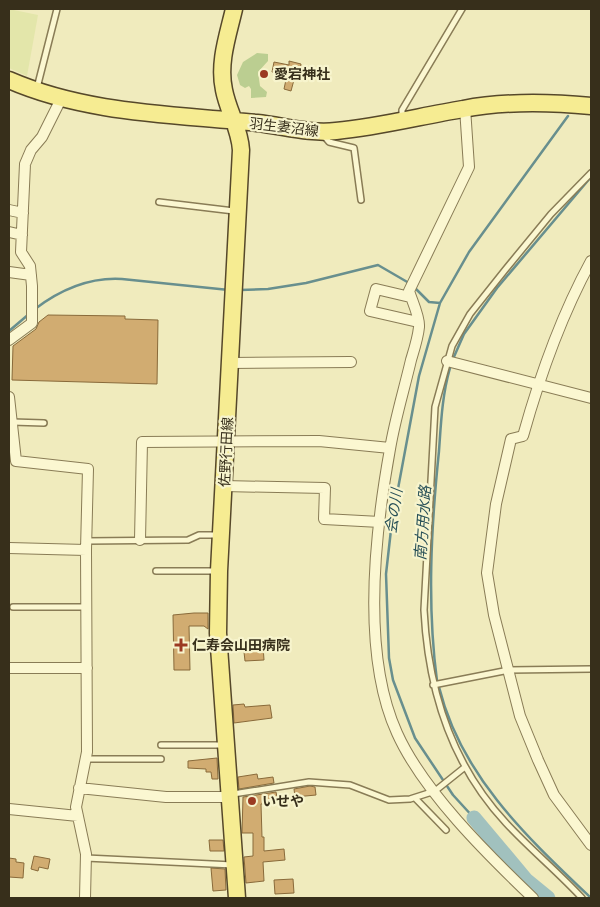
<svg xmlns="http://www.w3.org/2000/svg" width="600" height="907" viewBox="0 0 600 907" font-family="'Times New Roman','Noto Sans JP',serif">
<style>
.farmland{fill:#e3e6aa}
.green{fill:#bbce91}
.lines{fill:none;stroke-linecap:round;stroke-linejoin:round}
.stream{stroke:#688f8e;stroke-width:2.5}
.river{stroke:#a1c1be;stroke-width:15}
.building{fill:#d1ac71;stroke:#896a3a}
.service-casing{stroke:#897c56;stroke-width:8}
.minor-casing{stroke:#897c56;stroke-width:12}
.primary-casing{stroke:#56482a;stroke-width:19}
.service{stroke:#fbf7d1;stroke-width:5}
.minor{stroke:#fbf7d1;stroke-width:10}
.primary{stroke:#f6ec92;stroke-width:16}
.poi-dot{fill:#9b3a22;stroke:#f7f4cd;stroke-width:2}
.labels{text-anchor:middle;stroke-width:4.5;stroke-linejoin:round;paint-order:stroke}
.poi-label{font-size:14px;font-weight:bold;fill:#372f1b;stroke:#f7f4cd;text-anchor:start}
.street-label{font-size:14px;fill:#372f1b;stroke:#f7f4cd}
.water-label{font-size:15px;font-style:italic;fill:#295158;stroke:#f7f4cd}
</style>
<rect width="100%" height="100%" fill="#f0ebbd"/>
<path class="farmland" d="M9,9L38,15L27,76L9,68Z"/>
<path class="green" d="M257,53L268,54V61L258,72L260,86L267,92L266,97L251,98V89L249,86L245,88L240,85L237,75L243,62Z"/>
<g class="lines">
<path class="stream" d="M413,286L429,302L440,303
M240,290L268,289L306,283L378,265L409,283
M35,309C60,290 90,277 122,279L229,290
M9,331L29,314
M453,359L464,334L497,288L591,177
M437,681C427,605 431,528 439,451C441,423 442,396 450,368
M439,687C461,776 527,837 591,898
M474,818L453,795L415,738L393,680L389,658L386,574L392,521L419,376L440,303L469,252L568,116"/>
<path class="river" d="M474,818L526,880L548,898"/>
</g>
<path class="building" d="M289,61L301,64L299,77L295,76L291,91L284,89L287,75L272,72L274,62L289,65Z
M48,315L125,316V319L158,320L157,384L12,380L13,346L36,329L39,322Z
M194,613H208V629L204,626H189L190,670H174L173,615Z
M263,646L264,660L245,661L244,652L253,651V647Z
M244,704L245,707L270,705L272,718L234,723L233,705Z
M217,758L218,779H212L211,772H206V769L188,768V761Z
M257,774L258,779L273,777L274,783L239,789L238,777Z
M310,786L315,787L316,795L295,797L294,789Z
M276,792L278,802L261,804L262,837H264V851L284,849L285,860L263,862L264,881L246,883L244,857L253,856V833H242L243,797Z
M209,840H223L224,851H210Z
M34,856L50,859L48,869L39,867L38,871L31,869Z
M9,858L16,859V862L24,863L23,878L9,877Z
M211,868L225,869L226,890L213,891Z
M293,879L294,893L275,894L274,880Z"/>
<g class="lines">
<g class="service-casing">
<path id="service" d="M37,88L57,9
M402,119V110L462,9
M324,136L329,142L354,148L361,200
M159,202L234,211
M12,422L44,423
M87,541L188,540L199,535H217
M156,571H216
M13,607H87
M433,685L509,670L591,669
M161,745H223
M86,759H161
M233,794L309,782L350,785L389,800L410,799L435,791L465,767
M415,798L446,830
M86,858L233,865
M582,898C558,872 530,849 506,823C451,764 428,688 424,610L435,407L452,346L470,314L505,270L551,214L591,173"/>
</g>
<g class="minor-casing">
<path id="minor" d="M465,108L469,167L409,291C412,301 420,317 419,327C418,338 414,350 411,360C404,390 395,419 390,449C375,532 361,654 397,733C423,791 487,854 533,898
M9,210L23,213
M9,232L22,235
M591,261C561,316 540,375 523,436L511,439L496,504L487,573L494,615L520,716L538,760L554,795L591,845
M9,272L31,275
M410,297L376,289L370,311L418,322
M9,340L32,323V286L30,266L21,252L25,164L31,150L42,137L61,99
M447,361L591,398
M230,363L351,362
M9,397L16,461L88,469L86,550
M224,486L325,488L324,519L380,522
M140,540L142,442L319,441L390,448
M9,548L86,550L87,752L76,807L86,854L85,898
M9,668H87
M79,788L166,797H230
M9,809L78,816"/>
</g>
<g class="primary-casing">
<path id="primary" d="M234,9C228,35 218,63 224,90C228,111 240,129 241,150L219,571L218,633L237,898
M9,80C87,114 173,114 257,123C284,126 309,134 336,131C379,127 421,116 463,109C505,101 549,102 591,106"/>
</g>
<use href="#service" class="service"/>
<use href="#minor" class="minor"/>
<use href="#primary" class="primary"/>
</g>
<g class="poi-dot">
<circle cx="264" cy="74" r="5"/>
<path d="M178.5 637.5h5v5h5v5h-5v5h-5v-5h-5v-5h5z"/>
<circle cx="252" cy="801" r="5"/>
</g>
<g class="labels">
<g class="poi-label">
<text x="274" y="79">愛宕神社</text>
<text x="192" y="650">仁寿会山田病院</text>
<text x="262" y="806">いせや</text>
</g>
<g class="street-label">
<text transform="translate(284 127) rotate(7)" y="5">羽生妻沼線</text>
<text transform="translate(226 452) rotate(-87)" y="5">佐野行田線</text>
</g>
<g class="water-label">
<text transform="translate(394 511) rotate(-82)" y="5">会の川</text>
<text transform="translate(423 523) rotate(-86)" y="5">南方用水路</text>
</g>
</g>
<rect width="600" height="907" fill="none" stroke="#372f1b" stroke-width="20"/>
</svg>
